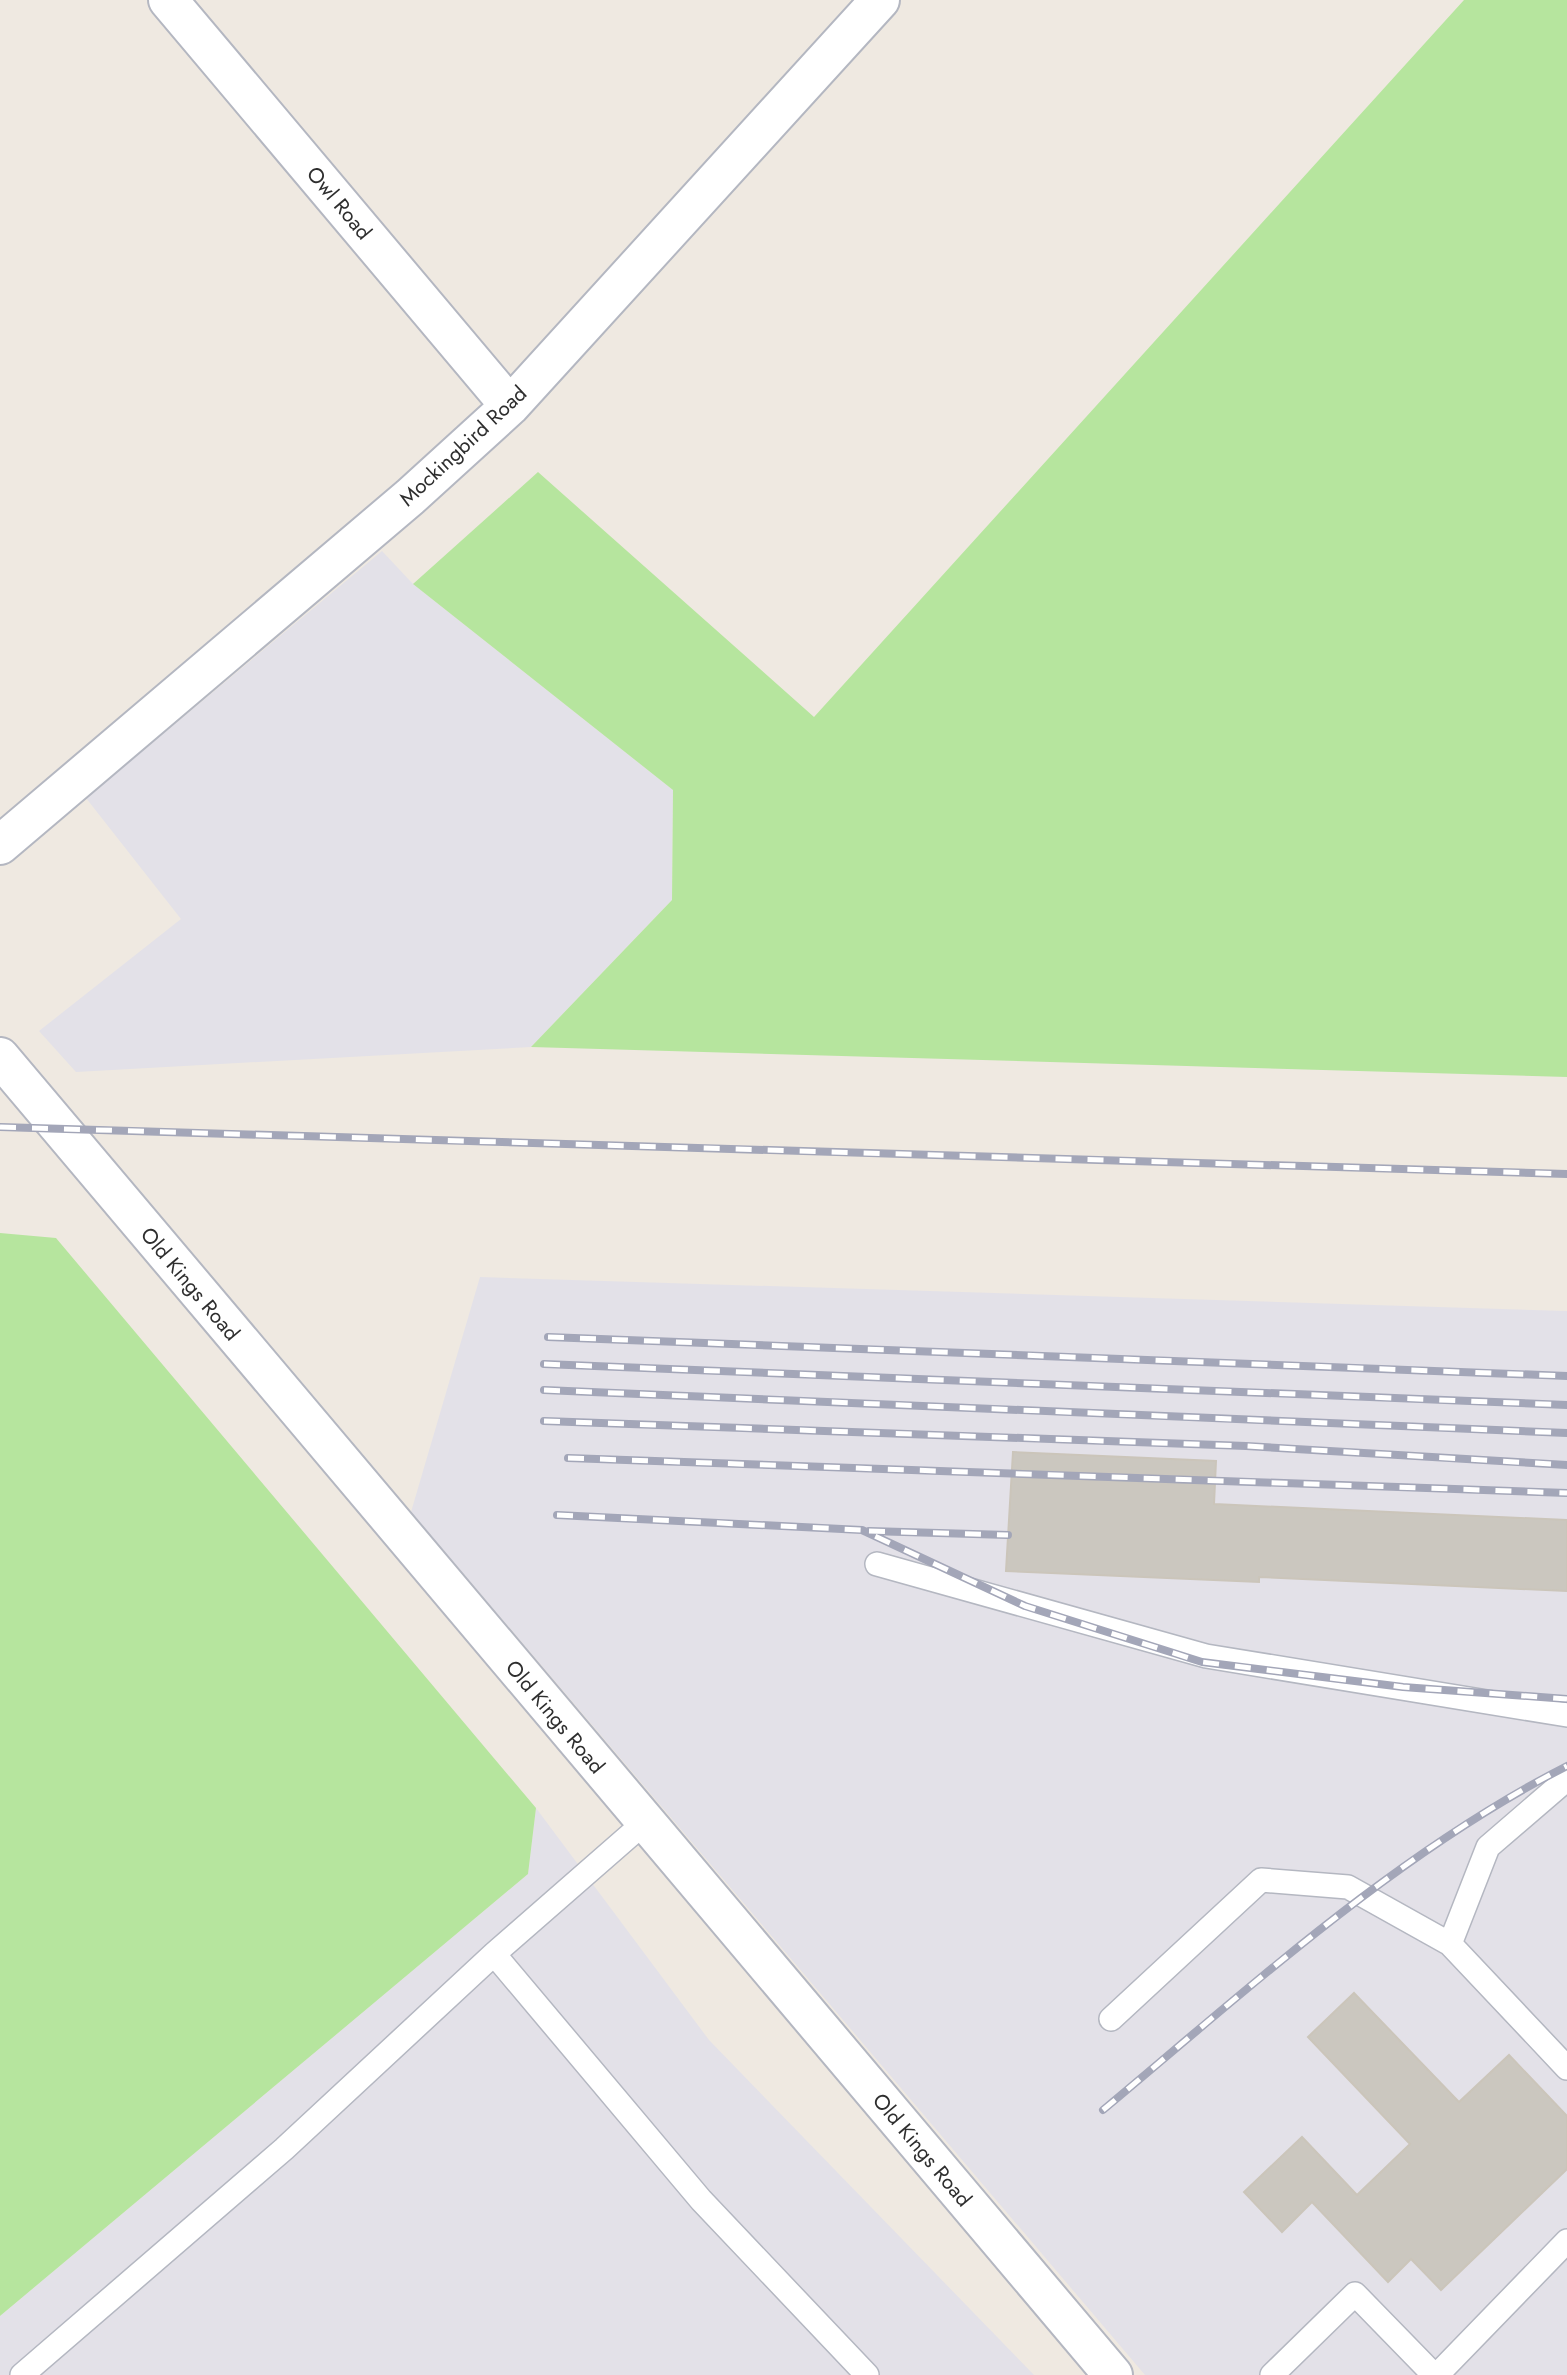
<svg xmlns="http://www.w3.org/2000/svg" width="1567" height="2375" viewBox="0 0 1567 2375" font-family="Jost,sans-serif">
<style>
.industrial{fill:#e3e1e8}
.green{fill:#b6e59e}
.building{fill:#cbc7bf;stroke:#cbc5ba;stroke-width:2}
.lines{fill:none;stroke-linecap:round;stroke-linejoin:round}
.service-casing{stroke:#b4b7c1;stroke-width:26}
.minor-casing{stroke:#b4b7c1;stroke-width:42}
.tertiary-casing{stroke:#b4b7c1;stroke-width:42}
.service{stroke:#fff;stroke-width:23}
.minor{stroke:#fff;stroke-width:38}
.tertiary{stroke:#fff;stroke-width:38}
.rail-casing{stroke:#a3a6b8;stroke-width:8}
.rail{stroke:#fff;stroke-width:5;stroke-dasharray:16;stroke-linecap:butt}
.labels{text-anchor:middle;stroke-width:5;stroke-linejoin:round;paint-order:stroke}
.street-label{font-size:21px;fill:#2e2e2e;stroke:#fff}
</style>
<rect width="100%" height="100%" fill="#efe9e1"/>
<path class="industrial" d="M382,551L413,584L673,790L672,900L531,1047L76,1072L39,1031L181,919L86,798Z
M480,1277L1567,1311V2375H1145L411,1512Z
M536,1808L709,2040L1034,2375H0V2316L528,1874Z"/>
<path class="green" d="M1464,0H1567V1077L531,1047L672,900L673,790L413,584L538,472L814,717Z
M0,1233L56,1238L536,1808L528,1874L0,2316Z"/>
<path class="building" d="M1013,1452L1216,1461L1214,1504L1567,1520V1591L1259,1577V1582L1006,1571Z
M1354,1993L1459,2102L1509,2055L1567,2116V2169L1441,2290L1411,2259L1388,2282L1312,2202L1282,2232L1244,2192L1302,2137L1357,2195L1410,2144L1308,2037Z"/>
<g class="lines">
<g class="service-casing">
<path id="service" d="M877,1564L1206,1656L1567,1715
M1567,1779L1488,1847L1450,1944L1567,2068
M494,1954L701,2200L867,2375
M1111,2019L1261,1880L1348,1887L1450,1944
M22,2375L284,2149L494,1954L644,1823
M1272,2375L1355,2294L1434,2375
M1437,2375L1567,2241"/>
</g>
<g class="minor-casing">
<path id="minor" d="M168,0L510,406
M0,845L410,497L510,406L880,0"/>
</g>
<g class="tertiary-casing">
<path id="tertiary" d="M0,1057L1113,2375"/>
</g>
<use href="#service" class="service"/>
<use href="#minor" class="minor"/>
<use href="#tertiary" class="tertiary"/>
<g class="rail-casing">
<path id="rail" d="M0,1127L1567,1174
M548,1337L1567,1376
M544,1364L1567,1405
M544,1390L1567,1433
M544,1421L1246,1446L1567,1465
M568,1458L1567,1493
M557,1515L862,1530L1025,1606L1202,1662L1403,1687L1567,1699
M869,1531L1008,1535
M1103,2110C1248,1989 1398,1852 1567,1766"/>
</g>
<use href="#rail" class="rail"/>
</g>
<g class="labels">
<g class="street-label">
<text transform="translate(339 203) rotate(50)" y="7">Owl Road</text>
<text transform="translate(463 446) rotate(-43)" y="7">Mockingbird Road</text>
<text transform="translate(190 1284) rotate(50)" y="7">Old Kings Road</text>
<text transform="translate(555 1717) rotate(50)" y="7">Old Kings Road</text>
<text transform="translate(922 2150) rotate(50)" y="7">Old Kings Road</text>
</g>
</g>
</svg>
